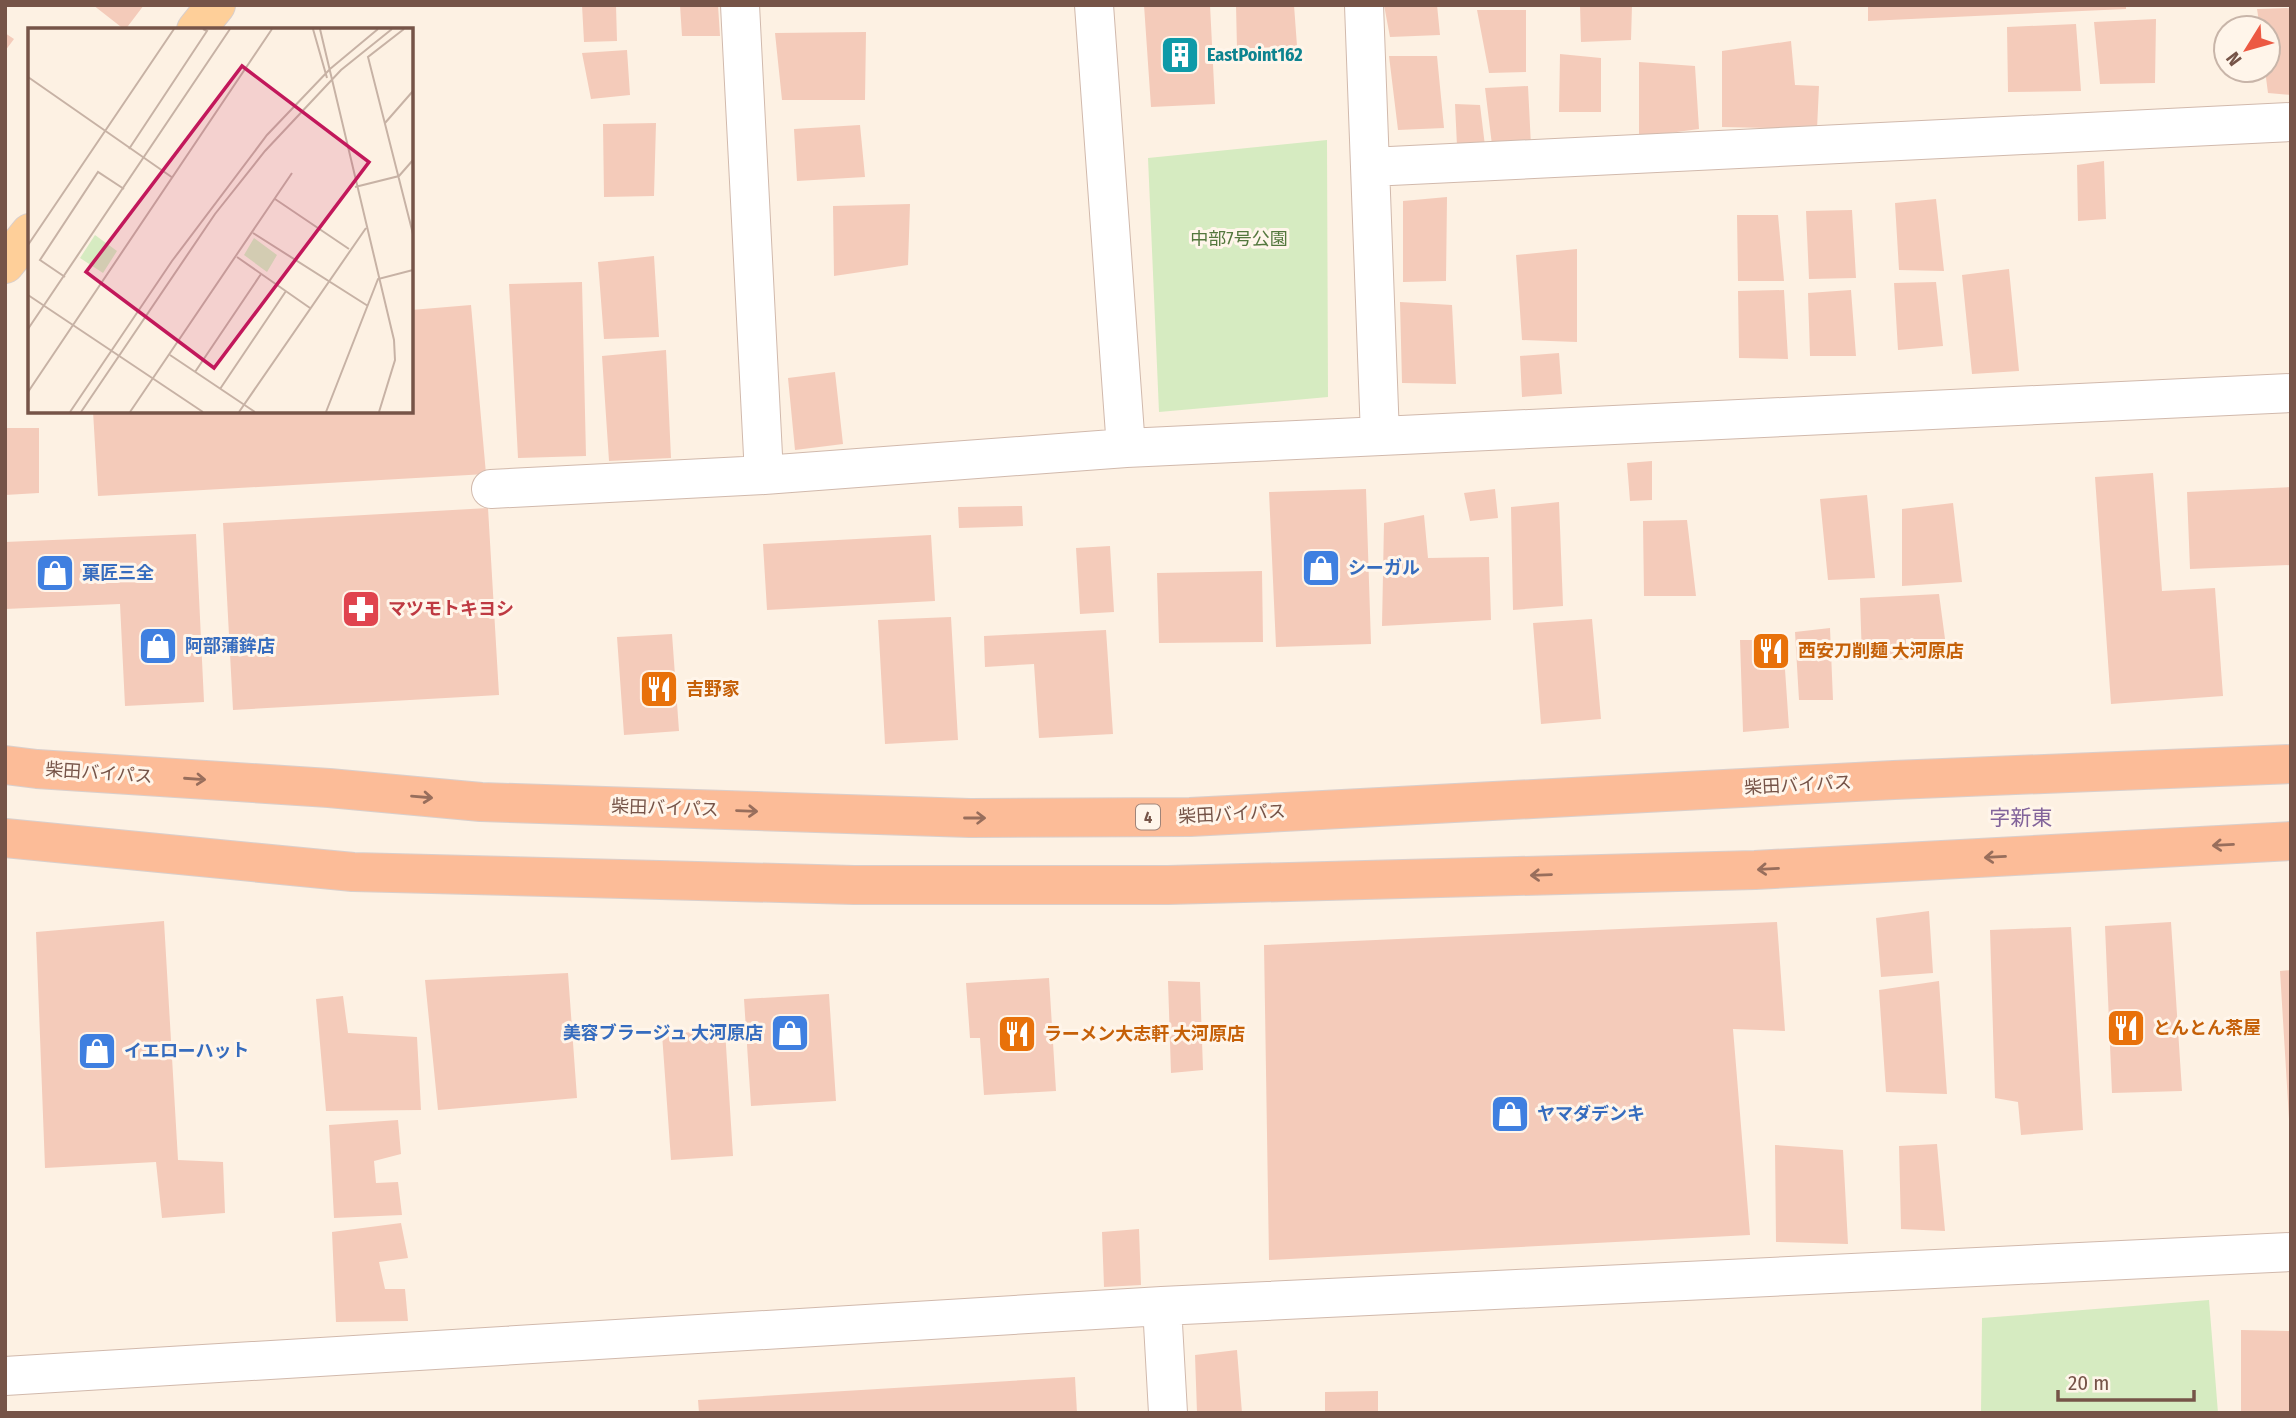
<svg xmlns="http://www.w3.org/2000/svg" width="2296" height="1418" viewBox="0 0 2296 1418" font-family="'Fira Sans Condensed','Noto Sans JP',sans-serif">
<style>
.green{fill:#d6ebc1}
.building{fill:#f4cbba}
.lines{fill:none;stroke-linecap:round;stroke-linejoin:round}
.minor-casing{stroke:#d1b9ac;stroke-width:40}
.primary-casing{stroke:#d9cfcc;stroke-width:40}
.trunk-casing{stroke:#d9cfcc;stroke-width:40}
.minor{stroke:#fff;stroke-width:38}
.primary{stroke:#fecf99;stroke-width:38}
.trunk{stroke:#fcbc98;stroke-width:38}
.oneway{stroke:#986e5c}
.labels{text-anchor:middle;stroke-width:6;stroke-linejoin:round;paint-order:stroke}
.shield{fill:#fff5ea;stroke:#9f8479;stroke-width:2}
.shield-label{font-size:16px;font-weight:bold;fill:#765448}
.culture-label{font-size:18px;font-weight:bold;fill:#0d838f;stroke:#fff5ea;text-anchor:start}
.park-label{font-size:18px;fill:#53773d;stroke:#fff5ea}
.shop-label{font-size:18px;font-weight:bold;fill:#366cbe;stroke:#fff5ea;text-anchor:start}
.health-label{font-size:18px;font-weight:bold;fill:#be3a42;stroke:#fff5ea;text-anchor:start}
.food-label{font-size:18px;font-weight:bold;fill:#c56008;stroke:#fff5ea;text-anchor:start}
.street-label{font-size:18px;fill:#765448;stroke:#fff5ea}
.quarter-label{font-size:21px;fill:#82639a;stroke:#fff5ea}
.inset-road{fill:none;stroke:#c7b2a5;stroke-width:2}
.view{fill:#c2185b;fill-opacity:0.15;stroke:#c2185b;stroke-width:3.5}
.inset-edge{fill:none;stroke:#765448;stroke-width:3.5}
</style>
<rect width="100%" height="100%" fill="#fdf1e3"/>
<path class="green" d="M1327,140L1328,397L1159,412L1148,158Z
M2209,1300L2218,1413H1981L1982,1318Z"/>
<path class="building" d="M93,5H144L125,30Z
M582,5H616L617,41L584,42Z
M680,5H718L720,36H682Z
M1144,5H1210L1215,104L1151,107Z
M1236,5H1294L1297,46L1237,49Z
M1384,5H1437L1440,35L1390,37Z
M1580,5H1632L1631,40L1581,42Z
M1868,5H2126V9L1868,21Z
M2291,8V95L2268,93L2265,70H2268V28H2260L2257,9Z
M1477,10H1526V72L1489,73Z
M2156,19L2155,83L2100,84L2094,22Z
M2076,24L2081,91L2008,92L2007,27Z
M866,32L865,100H782L775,33Z
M5,33L14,39L5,51Z
M1791,41L1795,85L1819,86L1817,129L1722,127V51Z
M627,50L630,95L591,99L582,53Z
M1560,54L1601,58V112H1559Z
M1389,56H1437L1444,128L1398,130Z
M1639,62L1695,66L1699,129L1639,137Z
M1528,86L1531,146L1492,145L1485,88Z
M1455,104L1480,105L1485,146H1457Z
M656,123L654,196L604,197L603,124Z
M860,125L865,177L797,181L794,129Z
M2104,161L2106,219L2078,221L2077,165Z
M1447,197L1446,281L1403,282V201Z
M1936,199L1944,271L1899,270L1895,203Z
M910,204L908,265L834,276L833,206Z
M1852,210L1856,278L1809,279L1806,211Z
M1737,215H1778L1784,281H1738Z
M1577,249V342L1522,340L1516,255Z
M654,256L659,337L604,339L598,262Z
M2009,269L2019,371L1972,374L1962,275Z
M582,282L586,456L518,458L509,284Z
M1936,282L1943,346L1898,350L1894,283Z
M1784,290L1788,359L1739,358L1738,291Z
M1851,290L1856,356H1810L1808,293Z
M1400,302L1452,305L1456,384L1402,383Z
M471,305L486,474L98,496L93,411H411V310Z
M666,350L671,458L609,461L602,356Z
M1559,353L1562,394L1522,397L1520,356Z
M835,372L843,444L795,450L788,378Z
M5,428H39V493L5,495Z
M1652,461V500L1630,501L1627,463Z
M2153,473L2162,591L2215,588L2223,696L2111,704L2095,477Z
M2291,487V565L2190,569L2187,492Z
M1366,489L1371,644L1276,647L1269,492Z
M1495,489L1498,518L1470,521L1464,493Z
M1867,495L1875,578L1828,580L1820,499Z
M1559,502L1563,606L1513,610L1511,507Z
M1953,503L1962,582L1902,586V509Z
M1022,506L1023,526L959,528L958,507Z
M488,508L499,695L233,710L223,523Z
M1424,515L1428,558L1489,557L1491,620L1382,626L1384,523Z
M1687,520L1696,596H1644L1643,521Z
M196,534L204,702L125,706L120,604L5,609V542Z
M931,535L935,601L767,610L763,544Z
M1110,546L1114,612L1080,614L1076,548Z
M1262,571L1263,642L1159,643L1157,573Z
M1939,594L1945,639H1906V660L1862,659L1860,598Z
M951,617L958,740L885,744L878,620Z
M1592,619L1601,719L1541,724L1533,623Z
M1830,628L1833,700H1799L1795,632Z
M1106,630L1113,734L1039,738L1034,664L985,667L984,636Z
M672,634L679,731L624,735L617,637Z
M1740,640H1783L1789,728L1743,732Z
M1929,911L1933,973L1881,977L1876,918Z
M164,921L178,1160L223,1162L225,1213L162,1218L156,1162L45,1168L36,932Z
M1777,922L1785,1031L1733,1029L1750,1235L1269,1260L1264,945Z
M2171,922L2182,1091L2112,1093L2105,926Z
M2071,927L2083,1130L2021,1135L2018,1102L1995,1098L1990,930Z
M2291,970V1119H2289L2280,971Z
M568,973L577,1098L438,1110L425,980Z
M1049,978L1056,1091L984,1095L980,1038H970L966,983Z
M1168,981L1200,982L1203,1070L1171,1073Z
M1939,981L1947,1094L1886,1092L1879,990Z
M829,994L836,1101L751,1106L744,999Z
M343,996L348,1033L417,1037L421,1110L326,1111L316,999Z
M725,1030L733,1156L671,1160L662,1034Z
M398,1120L401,1154L374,1161L376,1183L398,1182L402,1215L334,1218L329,1125Z
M1937,1144L1945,1231L1901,1229L1899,1146Z
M1775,1145L1843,1150L1848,1244L1776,1242Z
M401,1223L408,1258L379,1262L385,1289H405L408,1321L336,1322L332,1232Z
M1139,1229L1141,1285L1104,1287L1102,1232Z
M2241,1330L2291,1331V1413H2241Z
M1237,1350L1242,1413H1197L1195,1355Z
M1075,1377L1077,1413H699L698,1400Z
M1378,1391V1413H1325V1392Z"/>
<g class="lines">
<g class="minor-casing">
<path id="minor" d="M740,5L764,475
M1094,5L1126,448
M1364,5L1380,436
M1370,167L2291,122
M491,489L764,475L1126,448L2291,393
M1162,1306L1168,1413
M5,1376L1162,1306L2291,1252"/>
</g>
<g class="primary-casing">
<path id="primary" d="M196,30L216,5
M5,264L30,233"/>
</g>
<g class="trunk-casing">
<path id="trunk" d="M5,765L37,769L329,788L481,802L970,818L1190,817L1894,780L2291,764
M5,838L353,872L854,885H1168L1755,870L2291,841"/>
</g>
<use href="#minor" class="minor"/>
<use href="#primary" class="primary"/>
<use href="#trunk" class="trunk"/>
</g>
<defs><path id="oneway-shaft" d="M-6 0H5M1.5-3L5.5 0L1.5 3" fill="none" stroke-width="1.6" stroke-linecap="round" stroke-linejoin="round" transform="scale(1.75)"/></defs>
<g class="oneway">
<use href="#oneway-shaft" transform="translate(195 779) rotate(4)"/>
<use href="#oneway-shaft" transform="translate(422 797) rotate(5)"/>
<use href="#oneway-shaft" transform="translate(747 811) rotate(2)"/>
<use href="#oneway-shaft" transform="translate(975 818)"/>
<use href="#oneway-shaft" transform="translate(2223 845) rotate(177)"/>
<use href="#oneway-shaft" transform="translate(1995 857) rotate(177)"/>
<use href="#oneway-shaft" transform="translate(1768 869) rotate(177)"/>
<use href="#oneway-shaft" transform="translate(1541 875) rotate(178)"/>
</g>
<defs>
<g id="building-square" transform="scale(2.0125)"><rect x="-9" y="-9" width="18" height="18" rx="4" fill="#0f9aa8" stroke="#fff5ea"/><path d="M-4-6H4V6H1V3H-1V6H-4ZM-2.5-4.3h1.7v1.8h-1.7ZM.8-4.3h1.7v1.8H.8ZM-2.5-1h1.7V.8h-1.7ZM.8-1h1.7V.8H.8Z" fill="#fff"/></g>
<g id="shop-square" transform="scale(2.0125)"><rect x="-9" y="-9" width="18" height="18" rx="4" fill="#3f7fe0" stroke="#fff5ea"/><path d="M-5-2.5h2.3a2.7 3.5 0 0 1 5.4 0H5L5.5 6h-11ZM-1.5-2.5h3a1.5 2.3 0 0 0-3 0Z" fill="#fff"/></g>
<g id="pharmacy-square" transform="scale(2.0125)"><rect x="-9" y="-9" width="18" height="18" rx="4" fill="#e0444e" stroke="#fff5ea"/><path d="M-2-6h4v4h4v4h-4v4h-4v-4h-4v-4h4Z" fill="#fff"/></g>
<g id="restaurant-square" transform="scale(2.0125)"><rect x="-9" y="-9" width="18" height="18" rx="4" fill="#e8710a" stroke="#fff5ea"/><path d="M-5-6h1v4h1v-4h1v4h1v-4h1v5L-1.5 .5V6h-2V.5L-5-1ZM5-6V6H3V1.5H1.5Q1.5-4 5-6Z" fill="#fff"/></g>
</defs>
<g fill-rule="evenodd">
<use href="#building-square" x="1180" y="55"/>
<use href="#shop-square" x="1321" y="568"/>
<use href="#shop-square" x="55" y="573"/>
<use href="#pharmacy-square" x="361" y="609"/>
<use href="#shop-square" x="158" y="646"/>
<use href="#restaurant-square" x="1771" y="651"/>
<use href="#restaurant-square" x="659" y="689"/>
<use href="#restaurant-square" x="2126" y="1028"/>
<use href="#shop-square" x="790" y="1033"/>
<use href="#restaurant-square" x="1017" y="1034"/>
<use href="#shop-square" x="97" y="1051"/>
<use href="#shop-square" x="1510" y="1114"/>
</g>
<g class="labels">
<rect class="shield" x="1136" y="804.5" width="24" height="25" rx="5"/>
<g class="shield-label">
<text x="1148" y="823">4</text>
</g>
<g class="culture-label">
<text x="1207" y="61">EastPoint162</text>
</g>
<g class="park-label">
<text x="1239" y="245">中部7号公園</text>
</g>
<g class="shop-label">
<text x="1348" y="574">シーガル</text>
<text x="82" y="579">菓匠三全</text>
<text x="185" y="652">阿部蒲鉾店</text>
<text x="763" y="1039" text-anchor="end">美容ブラージュ 大河原店</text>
<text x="124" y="1057">イエローハット</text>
<text x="1537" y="1120">ヤマダデンキ</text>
</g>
<g class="health-label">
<text x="388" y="615">マツモトキヨシ</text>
</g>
<g class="food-label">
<text x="1798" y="657">西安刀削麺 大河原店</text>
<text x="686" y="695">吉野家</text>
<text x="2153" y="1034">とんとん茶屋</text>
<text x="1044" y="1040">ラーメン大志軒 大河原店</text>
</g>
<g class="street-label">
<text transform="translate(99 773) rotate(4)" y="6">柴田バイパス</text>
<text transform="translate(1798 785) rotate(-3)" y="6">柴田バイパス</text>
<text transform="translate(665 808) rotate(2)" y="6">柴田バイパス</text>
<text transform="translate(1232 814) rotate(-3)" y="6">柴田バイパス</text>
</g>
<g class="quarter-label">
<text x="2021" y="825">字新東</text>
</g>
</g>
<g transform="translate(28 28)">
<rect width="385" height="385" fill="#fdf1e3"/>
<path d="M67,207L89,223L75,245L52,230ZM226,210L249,227L239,244L216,227Z" fill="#d6ebc1"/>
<path class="inset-road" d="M285,1L299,50M292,1L366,312L367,332L351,384M376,1L340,29L385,206M0,49L145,150M357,95L385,63M101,121L179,3L175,1M327,159L371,148L385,132M247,171L321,221M225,205L340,278M0,217L146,1M209,229L282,280M37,249L12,232L70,144L96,161M0,267L175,384M0,301L202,1M142,327L227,384M167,344L233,246M192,361L258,263M0,364L244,1M42,384L144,233L239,107L302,41L350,1M53,384L187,186L237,123L313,42L364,1M102,384L264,145M211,384L338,200M298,384L350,251L385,242"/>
<path class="view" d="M214,38L341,134L186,340L58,244Z"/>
<rect width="385" height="385" class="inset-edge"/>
</g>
<rect width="2296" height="1418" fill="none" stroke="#765448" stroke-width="14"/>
<g transform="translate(2247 49) rotate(233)"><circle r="33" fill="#fff5ea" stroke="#c8b5a9" stroke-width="2"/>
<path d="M0-5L12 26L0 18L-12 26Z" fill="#ec5943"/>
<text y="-10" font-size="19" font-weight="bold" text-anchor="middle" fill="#765448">N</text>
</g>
<path d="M2058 1390v10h136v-10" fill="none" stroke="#765448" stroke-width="3.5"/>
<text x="2068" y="1390" font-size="21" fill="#765448" stroke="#fff5ea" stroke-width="5" paint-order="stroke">20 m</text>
</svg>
